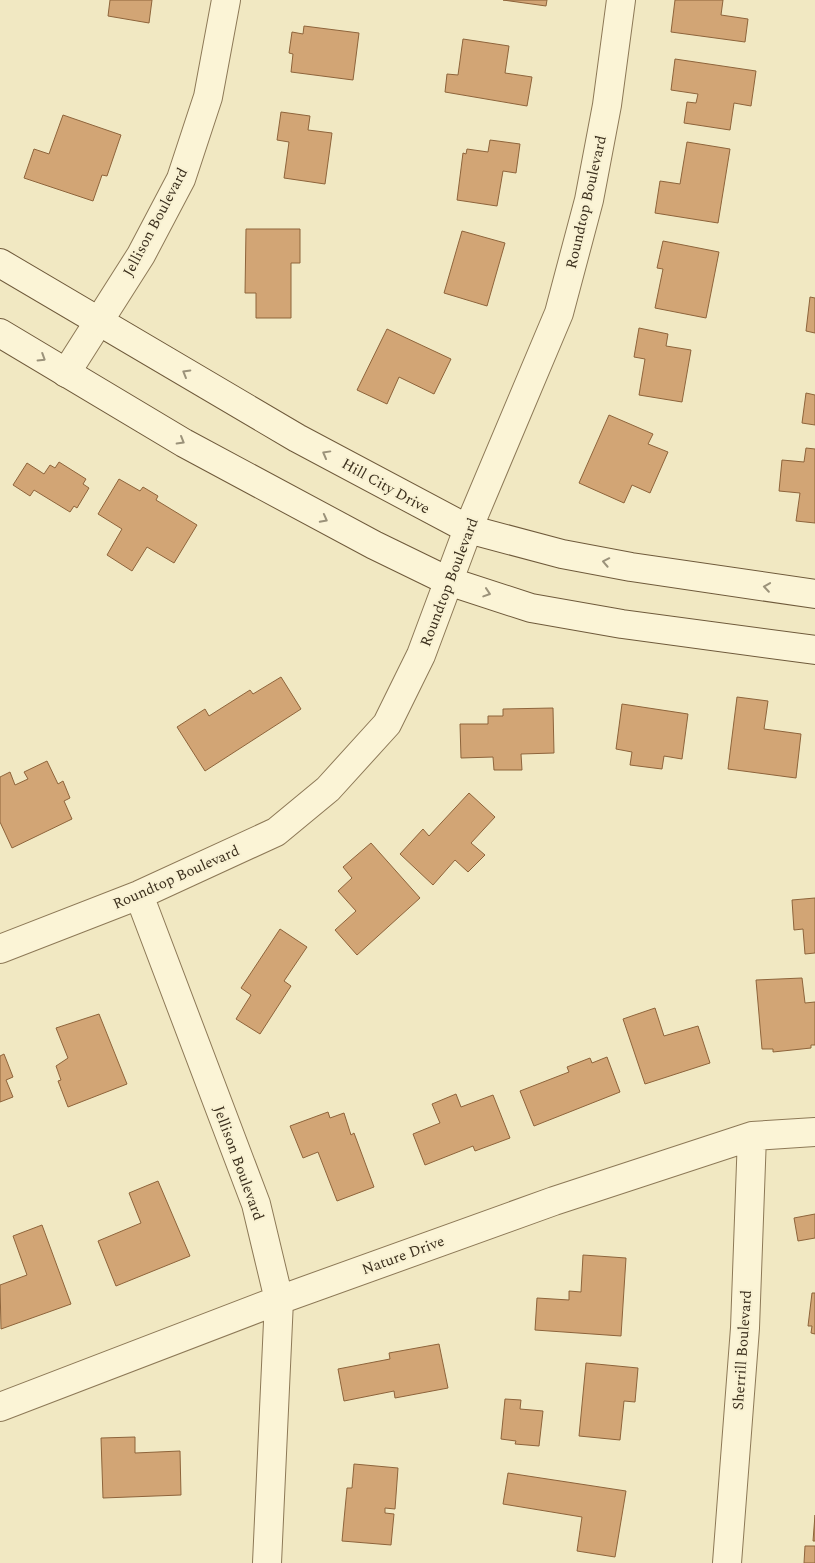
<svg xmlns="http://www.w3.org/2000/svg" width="815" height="1563" viewBox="0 0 815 1563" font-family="Spectral,serif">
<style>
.building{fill:#d2a575;stroke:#8e643b}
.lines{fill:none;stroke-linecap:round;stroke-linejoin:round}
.street-casing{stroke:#8d7957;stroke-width:30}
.secondary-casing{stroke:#6f5a3b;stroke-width:30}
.street{stroke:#fbf4d6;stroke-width:28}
.secondary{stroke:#fbf4d6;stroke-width:28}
.oneway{stroke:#9b927a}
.labels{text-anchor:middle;stroke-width:4;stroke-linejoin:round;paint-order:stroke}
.street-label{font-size:15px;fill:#3b2f1d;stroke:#f8f1d2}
</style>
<rect width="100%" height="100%" fill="#f1e8c2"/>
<path class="building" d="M110,0H152L149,23L108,16Z
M503,0H547L546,6Z
M675,0H723L721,15L748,19L745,42L671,32Z
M304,26L359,33L353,80L291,72L293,54L289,53L292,32L303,34Z
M463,39L509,46L505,73L532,77L527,106L445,92L447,74L458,75Z
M675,59L756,71L751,106L734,103L730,130L684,123L687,102L696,103L698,94L671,90Z
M281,112L310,116L308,130L332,133L325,184L284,178L289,142L277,140Z
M63,115L121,135L107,176L102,175L93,201L24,178L34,149L49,154Z
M490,140L520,144L516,173L503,171L497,206L457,200L463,153L466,154L467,149L488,152Z
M687,142L730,149L718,223L655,213L660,181L680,184Z
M246,229H300V263H291V318H256V293H245Z
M462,231L505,243L487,306L444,293Z
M663,241L719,252L706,318L655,308L663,269L657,268Z
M810,297L815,298V333L806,331Z
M639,328L668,334L666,346L691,350L682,402L639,395L645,359L634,357Z
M387,329L451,359L434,394L399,377L387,404L357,390Z
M806,393L815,395V425L802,423Z
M609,415L653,434L648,444L668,452L650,493L632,485L624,503L579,483Z
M806,448L815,449V523L796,521L800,493L779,491L782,460L804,462Z
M59,462L86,479L83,484L89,488L77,508L74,506L70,512L34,490L30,496L13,485L27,463L44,474L50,465L55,468Z
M119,479L140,491L143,487L158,496L156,500L197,525L174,563L147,547L132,571L107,555L122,529L98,514Z
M281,677L301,709L205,771L177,727L205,709L209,716L250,690L253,694Z
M737,697L768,701L764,729L801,734L796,778L728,769Z
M622,704L688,714L682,759L664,756L662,769L630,765L632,752L616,749Z
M553,708L554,753L521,754L522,770H494L493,757L461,758L460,724H488V716H503V709Z
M47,761L58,784L63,781L70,798L64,801L72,819L12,848L0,822V777L10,772L15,785L28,779L24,772Z
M469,793L495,817L471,843L485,855L468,872L455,860L433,885L400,854L423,829L429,836Z
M371,843L420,898L357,955L335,930L356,911L338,891L352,878L343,867Z
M815,898V953L805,954L803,929L794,930L792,900Z
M280,929L307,947L284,981L291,986L260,1034L236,1019L251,995L241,988Z
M802,978L805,1003L815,1002V1045H811V1048L773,1052V1049H762L756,980Z
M655,1008L664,1036L698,1026L710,1063L645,1084L623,1019Z
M99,1014L127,1084L68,1107L58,1081L61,1080L56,1066L68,1058L56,1028Z
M4,1054L13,1077L6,1080L13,1097L0,1102V1056Z
M607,1057L620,1092L534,1126L520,1091L569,1072L567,1067L590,1058L592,1063Z
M456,1094L461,1107L493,1095L510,1138L475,1151L473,1146L425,1165L413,1134L440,1123L432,1104Z
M328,1112L330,1118L344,1113L351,1135L354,1133L374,1187L337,1201L318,1152L303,1158L290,1126Z
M158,1181L190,1256L116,1286L98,1241L141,1223L129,1193Z
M815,1214V1238L798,1241L794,1218Z
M42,1225L71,1304L1,1329L0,1285L27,1275L13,1236Z
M583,1255L626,1258L621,1336L535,1330L537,1298L569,1300V1291L581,1292Z
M812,1293H815V1334L811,1333L812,1326H808Z
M439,1344L448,1388L395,1398L394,1391L344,1401L338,1369L390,1359L389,1353Z
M586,1363L638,1368L635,1402L624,1401L620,1440L579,1436Z
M505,1399L521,1400L520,1409L543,1411L539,1446L515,1444L516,1441L501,1439Z
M135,1437V1453L180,1451L181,1495L103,1498L101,1438Z
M354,1464L398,1468L395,1509L385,1508V1513L394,1514L391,1545L342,1541L347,1488H352Z
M508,1473L626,1491L615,1557L577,1551L582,1517L503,1504Z
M815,1515V1541H813Z
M805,1546H815V1563H804Z"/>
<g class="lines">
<g class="street-casing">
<path id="street" d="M66,373L141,255L181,179L208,97L226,0
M139,895L256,1204L279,1300L267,1563
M0,949L139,895L276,832L328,789L387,724L421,655L468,529L559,313L589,200L607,105L621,0
M0,1407L279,1300L554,1201L752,1136L815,1132
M727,1563L745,1328L752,1136"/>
</g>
<g class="secondary-casing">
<path id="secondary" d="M0,263L297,438L468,529L562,554L631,567L815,594
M0,333L184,443L374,545L448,581L531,608L622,624L815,650"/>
</g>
<use href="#street" class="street"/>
<use href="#secondary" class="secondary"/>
</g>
<defs><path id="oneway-chevron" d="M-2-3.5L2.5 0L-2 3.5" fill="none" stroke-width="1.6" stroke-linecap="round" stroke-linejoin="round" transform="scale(1.25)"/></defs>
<g class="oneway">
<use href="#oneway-chevron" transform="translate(42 358) rotate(32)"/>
<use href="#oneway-chevron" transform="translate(186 373) rotate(-150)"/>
<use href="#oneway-chevron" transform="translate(181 441) rotate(30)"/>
<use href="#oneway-chevron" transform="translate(326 454) rotate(-151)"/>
<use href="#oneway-chevron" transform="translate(324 519) rotate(28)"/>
<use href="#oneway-chevron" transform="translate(606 562) rotate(-169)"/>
<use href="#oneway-chevron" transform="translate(767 587) rotate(-172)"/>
<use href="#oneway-chevron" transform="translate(487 593) rotate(18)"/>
</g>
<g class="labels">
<g class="street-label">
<text transform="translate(586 202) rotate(-77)" y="5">Roundtop Boulevard</text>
<text transform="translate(155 222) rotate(-62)" y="5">Jellison Boulevard</text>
<text transform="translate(386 486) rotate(29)" y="5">Hill City Drive</text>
<text transform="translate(449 582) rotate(-69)" y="5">Roundtop Boulevard</text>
<text transform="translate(176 877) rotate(-24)" y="5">Roundtop Boulevard</text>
<text transform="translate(239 1163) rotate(70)" y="5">Jellison Boulevard</text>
<text transform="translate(403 1255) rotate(-20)" y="5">Nature Drive</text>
<text transform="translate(742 1350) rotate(-86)" y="5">Sherrill Boulevard</text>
</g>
</g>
</svg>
